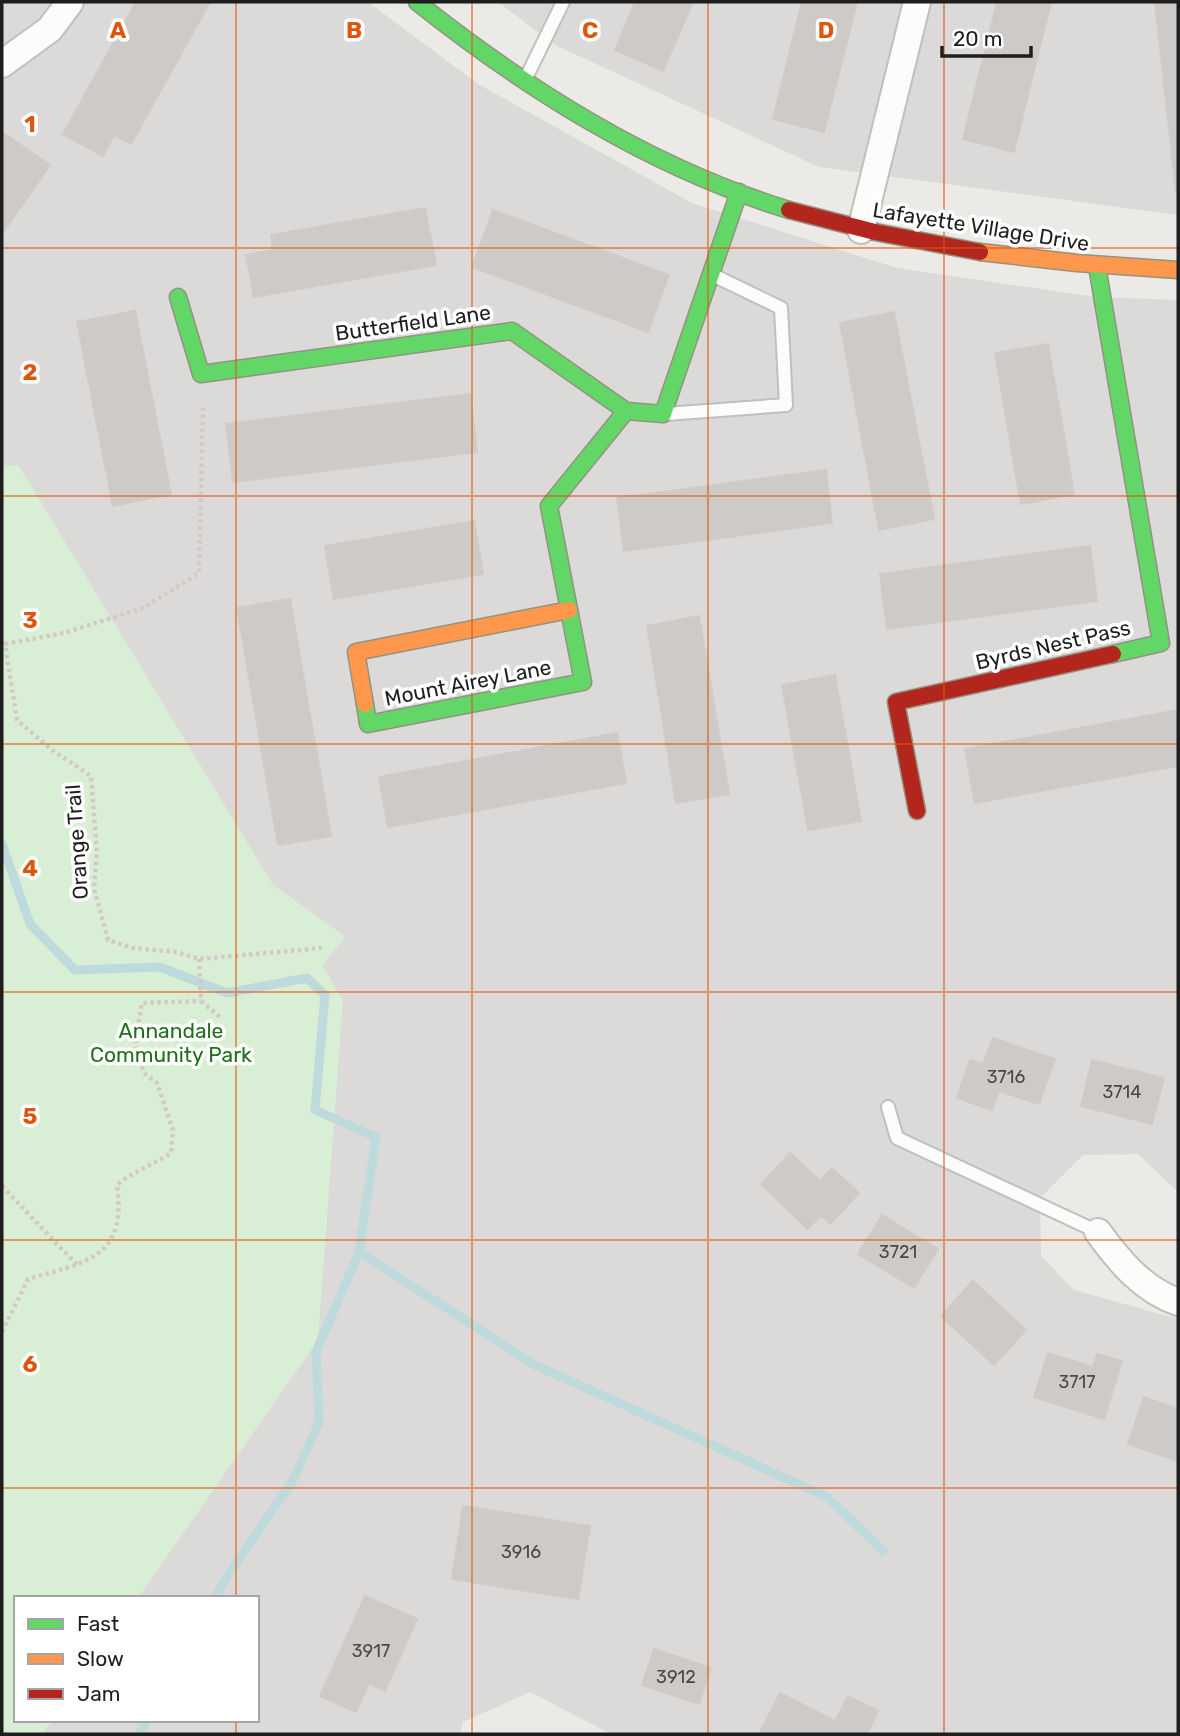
<svg xmlns="http://www.w3.org/2000/svg" width="1180" height="1736" viewBox="0 0 1180 1736" font-family="Rubik,sans-serif">
<style>
.residential{fill:#dbdad8;fill-rule:evenodd}
.park{fill:#d9efd5}
.lines{fill:none;stroke-linecap:round;stroke-linejoin:round}
.stream{stroke:#bedadc;stroke-width:9}
.building{fill:#cdcac8;stroke:#cfcbc9;stroke-width:2}
.lane-casing{stroke:#bfbfbd;stroke-width:16}
.street-casing{stroke:#bfbfbd;stroke-width:30}
.fast-casing{stroke:#949381;stroke-width:19}
.slow-casing{stroke:#949381;stroke-width:19}
.jam-casing{stroke:#949381;stroke-width:19}
.path{stroke:#d5c9c8;stroke-width:4.5;stroke-dasharray:3.5 3.5;stroke-linecap:butt}
.lane{stroke:#fcfcfb;stroke-width:12}
.street{stroke:#fcfcfb;stroke-width:26}
.fast{stroke:#63d668;stroke-width:16}
.slow{stroke:#ff974d;stroke-width:16}
.jam{stroke:#b3261e;stroke-width:16}
.grid{fill:none;stroke:#de560d;stroke-width:2;stroke-opacity:0.55}
.labels{text-anchor:middle;stroke-width:7;stroke-linejoin:round;paint-order:stroke}
.number-label{font-size:18px;fill:#4a4948}
.street-label{font-size:21px;fill:#1e1e1e;stroke:#fff}
.park-label{font-size:21px;fill:#1e7018;stroke:#fff}
.grid-label{font-size:23px;text-anchor:middle;font-weight:bold;fill:#de560d;stroke:#fff;stroke-width:7;stroke-linejoin:round;paint-order:stroke}
</style>
<rect width="100%" height="100%" fill="#eceae7"/>
<path class="residential" d="M2,2H368L478,84L692,203L897,268L1096,297L1178,300V1192L1138,1154L1083,1155L1040,1198L1041,1256L1074,1290L1178,1319V1734H611L530,1692L463,1722L460,1734H2V1356L345,937L231,855L2,526ZM16,1598H257V1720H16Z
M498,2H1178V215L819,167L555,45Z"/>
<path class="park" d="M2,465L19,466L273,885L345,937L322,965L343,1000L318,1340L138,1598H16V1720H52L43,1734H2Z"/>
<g class="lines">
<path class="stream" d="M2,844L30,924L75,970L160,967L227,993L307,978L325,995L315,1110L376,1137L359,1252L535,1365L827,1497L883,1551
M215,1598L226,1578L292,1482L319,1423L316,1352L359,1252
M140,1734L147,1720"/>
</g>
<path class="building" d="M136,2H210L131,144L114,135L103,156L63,134Z
M635,2H693L663,71L615,50Z
M802,2H857L824,132L773,119Z
M997,2H1051L1014,152L963,139Z
M1155,2H1178V191L1176,192Z
M2,132L50,165L2,234Z
M425,208L436,265L254,297L246,255L273,250L271,235Z
M493,210L669,275L648,332L472,267Z
M135,311L171,494L113,506L77,322Z
M894,312L934,519L879,530L840,323Z
M1048,344L1074,494L1021,504L995,353Z
M470,394L477,452L233,482L226,424Z
M826,470L832,523L624,551L617,498Z
M474,521L483,574L334,599L325,546Z
M1090,546L1097,601L887,629L880,574Z
M290,599L331,836L278,845L237,608Z
M699,616L729,794L676,803L647,626Z
M835,675L861,821L808,830L782,685Z
M1178,710V766L975,803L965,749Z
M617,733L626,783L388,827L379,777Z
M993,1038L1055,1059L1039,1104L999,1091L992,1110L957,1098L970,1060L983,1064Z
M1092,1060L1164,1078L1152,1124L1081,1106Z
M790,1153L820,1181L832,1168L859,1193L830,1224L821,1215L808,1229L761,1184Z
M882,1215L938,1249L914,1288L858,1254Z
M973,1281L1026,1330L994,1365L941,1316Z
M1048,1353L1093,1367L1097,1354L1122,1361L1104,1419L1034,1397Z
M1144,1397L1178,1409V1461L1128,1444Z
M463,1506L590,1526L578,1599L452,1579Z
M365,1596L417,1619L385,1691L369,1683L356,1712L320,1696Z
M654,1649L711,1668L699,1704L642,1685Z
M780,1693L835,1721L848,1696L878,1711L867,1734H759Z"/>
<g class="lines">
<g class="lane-casing">
<path id="lane" d="M525,80L563,2
M666,414L786,405L781,308L715,276
M888,1107L897,1138L1098,1232"/>
</g>
<g class="street-casing">
<path id="street" d="M2,64L50,29L70,2
M861,230L917,2
M1098,1232C1119,1261 1143,1290 1178,1302"/>
</g>
<g class="fast-casing">
<path id="fast" d="M417,2C529,91 652,168 789,210
M1097,266L1161,643L1113,654
M178,297L201,374L512,331L626,411L663,414L739,192
M365,704L368,724L583,682L549,506L626,411"/>
</g>
<g class="slow-casing">
<path id="slow" d="M980,252L1077,263L1178,270
M365,704L356,652L569,610"/>
</g>
<g class="jam-casing">
<path id="jam" d="M789,210L875,232L980,252
M917,811L896,702L1113,654"/>
</g>
<path class="path" d="M2,643L5,644L17,720L52,750L91,776L97,852L94,888L108,940L133,948L177,952L199,959L322,948
M5,644L64,633L143,608L199,573L203,405
M199,959L201,1001
M201,1001L221,1018
M2,1186L77,1265
M2,1332L28,1279C87,1262 127,1258 117,1185C134,1171 153,1165 171,1153L173,1130L157,1083L144,1073L135,1044L142,1003L201,1001"/>
<use href="#lane" class="lane"/>
<use href="#street" class="street"/>
<use href="#fast" class="fast"/>
<use href="#slow" class="slow"/>
<use href="#jam" class="jam"/>
</g>
<path class="grid" d="M236,2V1598M472,2V1734M708,2V1734M944,2V1734M2,248H1178M2,496H1178M2,744H1178M2,992H1178M2,1240H1178M2,1488H1178M236,1720V1734"/>
<g class="labels">
<g class="number-label">
<text x="1006" y="1083">3716</text>
<text x="1122" y="1098">3714</text>
<text x="898" y="1258">3721</text>
<text x="1077" y="1388">3717</text>
<text x="521" y="1558">3916</text>
<text x="371" y="1657">3917</text>
<text x="676" y="1683">3912</text>
</g>
<g class="street-label">
<text transform="translate(981 227) rotate(9)" y="7">Lafayette Village Drive</text>
<text transform="translate(413 323) rotate(-8)" y="7">Butterfield Lane</text>
<text transform="translate(1053 645) rotate(-13)" y="7">Byrds Nest Pass</text>
<text transform="translate(468 683) rotate(-11)" y="7">Mount Airey Lane</text>
<text transform="translate(77 842) rotate(-94)" y="7">Orange Trail</text>
</g>
<g class="park-label">
<text x="171" y="1038">Annandale<tspan x="171" dy="24">Community Park</tspan></text>
</g>
</g>
<g class="grid-label">
<text x="118" y="38">A</text>
<text x="354" y="38">B</text>
<text x="590" y="38">C</text>
<text x="826" y="38">D</text>
<text x="30" y="132">1</text>
<text x="30" y="380">2</text>
<text x="30" y="628">3</text>
<text x="30" y="876">4</text>
<text x="30" y="1124">5</text>
<text x="30" y="1372">6</text>
</g>
<rect width="1180" height="1736" fill="none" stroke="#1e1e1e" stroke-width="7"/>
<rect x="14" y="1596" width="245" height="126" fill="#ffffff" stroke="#a5a5a5" stroke-width="2"/>
<rect x="28" y="1619" width="35" height="10" fill="#63d668" stroke="#a5a5a5" stroke-width="2"/>
<text x="77" y="1631" font-size="21" fill="#1e1e1e">Fast</text>
<rect x="28" y="1654" width="35" height="10" fill="#ff974d" stroke="#a5a5a5" stroke-width="2"/>
<text x="77" y="1666" font-size="21" fill="#1e1e1e">Slow</text>
<rect x="28" y="1689" width="35" height="10" fill="#b3261e" stroke="#a5a5a5" stroke-width="2"/>
<text x="77" y="1701" font-size="21" fill="#1e1e1e">Jam</text>
<path d="M942 46v10h89v-10" fill="none" stroke="#1e1e1e" stroke-width="3.5"/>
<text x="953" y="46" font-size="21" fill="#1e1e1e" stroke="#ffffff" stroke-width="5" paint-order="stroke">20 m</text>
</svg>
